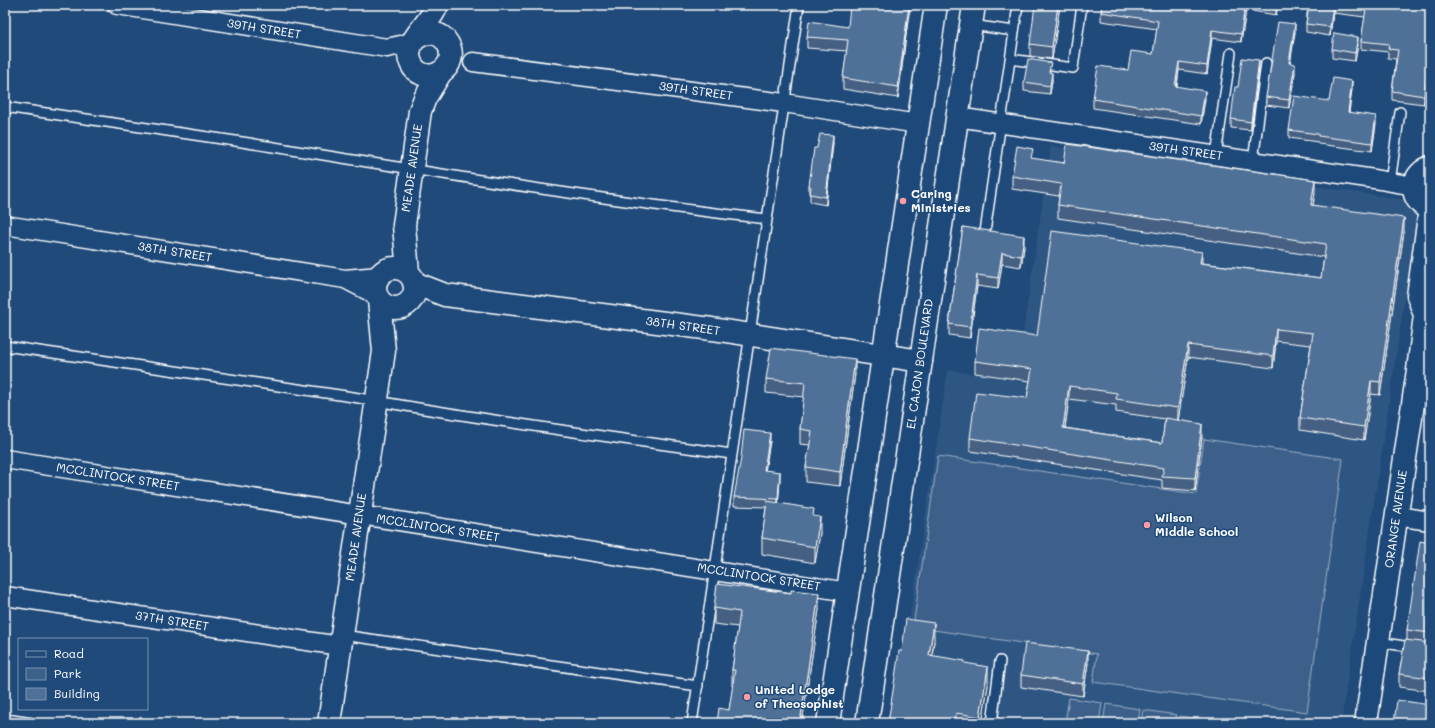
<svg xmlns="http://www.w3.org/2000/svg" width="1435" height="728" viewBox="0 0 1435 728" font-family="Mali,sans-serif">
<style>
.built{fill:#2e5683}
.park{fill:#3c618b;stroke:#9eb0c5}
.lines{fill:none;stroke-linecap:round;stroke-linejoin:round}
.lane-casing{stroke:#fff;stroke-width:12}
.street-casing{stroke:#fff;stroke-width:21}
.secondary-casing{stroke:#fff;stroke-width:25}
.primary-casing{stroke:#fff;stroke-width:25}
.lane{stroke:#1f4a7a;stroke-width:9}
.street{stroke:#1f4a7a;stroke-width:18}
.secondary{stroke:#1f4a7a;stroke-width:22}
.primary{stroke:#1f4a7a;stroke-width:22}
.wall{fill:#456182;stroke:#fff;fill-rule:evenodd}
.shaded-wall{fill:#384f6a;stroke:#fff}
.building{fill:#507197;stroke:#fff}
.poi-dot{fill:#ff9aa2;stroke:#1f4a7a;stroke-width:1.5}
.labels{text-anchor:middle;stroke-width:3;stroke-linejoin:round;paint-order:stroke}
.street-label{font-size:12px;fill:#fff;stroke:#1f4a7a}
.poi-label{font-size:12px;font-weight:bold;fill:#fff;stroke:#1f4a7a;text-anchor:start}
</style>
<rect width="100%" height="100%" fill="#1f4a7a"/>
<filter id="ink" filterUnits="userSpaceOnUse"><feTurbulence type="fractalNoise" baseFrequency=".025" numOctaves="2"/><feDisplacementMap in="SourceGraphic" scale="8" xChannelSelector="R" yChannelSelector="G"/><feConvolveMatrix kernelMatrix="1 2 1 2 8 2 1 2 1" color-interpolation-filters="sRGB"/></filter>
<g filter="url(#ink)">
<path class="built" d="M1051,146L1419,202L1341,723H986L992,683L902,669L948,370L1016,380Z"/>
<path class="park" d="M1204,439L1343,459L1307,712L1093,682L1097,654L913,627L938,456L1196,494Z
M1069,698L1102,703L1099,723H1065Z
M1106,704L1140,709L1138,723H1103Z
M1143,710L1177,715L1175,723H1141Z
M1180,716L1213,721V723H1179Z"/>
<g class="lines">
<g class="lane-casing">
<path id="lane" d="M971,25L1014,31
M1010,59L1073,68L1082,5
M5,107C84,119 163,130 242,142C417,170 591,199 767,219
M1216,155L1231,53
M1253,161L1266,63
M1390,182L1400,112
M985,232L1018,5
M5,346L353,397C479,419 605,437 732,454
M342,635L698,686
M1378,642L1430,650
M5,719L33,723
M692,723L799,5
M992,723L1000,661"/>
</g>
<g class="street-casing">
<path id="street" d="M117,5L387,48L405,44L415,39
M473,62L784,103L918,124
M957,117L1374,179L1414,186
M5,225L345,279L379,276
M345,279L376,295
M5,459L848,592
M1396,516L1430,521
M5,596L340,646"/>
</g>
<g class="secondary-casing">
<path id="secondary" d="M415,39C444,18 465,60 439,73C434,76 427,76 422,74C417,72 413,68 411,63C401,43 431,24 437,5
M1430,167C1409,176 1409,201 1430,209
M375 288a20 20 0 1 1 40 0a20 20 0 1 1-40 0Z
M408,273L404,225L420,111L425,98L441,72
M414,283L445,295L712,329L921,361
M1425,315L1418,296L1430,209
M329,723L384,351L379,300
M1366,723L1418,370L1425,315L1430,305"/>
</g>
<g class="primary-casing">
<path id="primary" d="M828,723L936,5
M867,723L974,5"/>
</g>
<use href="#lane" class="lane"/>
<use href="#street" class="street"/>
<use href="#secondary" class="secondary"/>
<use href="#primary" class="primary"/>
</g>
<path class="wall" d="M1060,5L1052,59L1030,56V44Z
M1102,5H1278L1276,15L1246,10L1241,42L1212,38L1207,74L1179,70L1177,87L1205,99L1201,124L1093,108V99L1128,70L1153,54L1157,29L1101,21V12Z
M1308,5H1430L1428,46L1430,54L1424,104L1392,100V91L1396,59L1388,58V52L1361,49V41L1365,17L1333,13L1330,36L1306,32V24Z
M908,20L898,98L843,89V78L847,51L807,48V37Z
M1295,32L1290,64L1295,73L1289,108L1266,105V97Z
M1358,45L1355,61L1332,58V49Z
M1259,68L1251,130L1231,128V119Z
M1051,72L1052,81L1050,94L1024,91V82Z
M1352,89L1349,112L1376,124L1372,151L1318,144V142L1289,138V130L1329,101Z
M833,143L826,205L810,202V195L809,194V186L817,148Z
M1033,159L1064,163L1315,193L1313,205L1404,231L1380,395L1371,394L1364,440L1300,430V418L1311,345L1276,341L1273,368L1188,357L1178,420L1202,437L1195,491L1162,488V480L970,451V438L1027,398L1030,381L975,373V361L1037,336L1202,263L1321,278L1324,257L1058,218V205L1059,196L1012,189V176ZM1069,399L1116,405V412L1165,419L1162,443L1065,428Z
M963,227L1024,247L1021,267L1002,264L998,289L977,286L970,338L949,335V324Z
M855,374L840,486L806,482V467L810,445L800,444V429L804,397L766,393V379Z
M770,441L765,470L780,480L778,503L814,516L820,533L815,563L762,554V538L766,507L734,506V497Z
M1430,543V691L1399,687V674L1407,640V630Z
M714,608L819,609L802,723H717L729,710L733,686H732V670L738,627L714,624Z
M934,641L932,656L965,664L988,685L982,723H888L902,651Z
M1088,663L1083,696L1021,687V675Z"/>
<path class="shaded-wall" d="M909,5H911L908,20L898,98V87Z
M1058,5H1060L1052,59V47Z
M1245,5L1246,10L1241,42V34Z
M1276,5H1278L1276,15Z
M1333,5V13L1330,36V27Z
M1295,24V32L1289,72V63Z
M1430,24V32L1427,54V46Z
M1212,30V38L1207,74V66Z
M1358,37V45L1355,61V53Z
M1430,46V54L1424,104V96Z
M1259,60V68L1251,130V122Z
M1179,62V70L1175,95V86Z
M1295,64V73L1289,108V100Z
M1052,73V81L1050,94V86Z
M1352,81V89L1348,120V112Z
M1205,91V99L1201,124V116Z
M1376,116V124L1372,151V143Z
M833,135V143L826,205V197Z
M1315,180V193L1311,217V205Z
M1404,218V231L1380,395V382Z
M1024,236V247L1021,267V256Z
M1202,252V265L1200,263Z
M1002,253V264L998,289V278Z
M977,275V286L970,338V327Z
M1276,329V341L1273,368V356Z
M1188,345V357L1178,421V408Z
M855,359V374L840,486V472Z
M1371,381V394L1364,440V427Z
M1069,386V399L1063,440V428Z
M1202,424V437L1195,491V478Z
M770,433V441L764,478V470Z
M780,472V480L778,507V499Z
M820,517V533L815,563V547Z
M819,593V609L802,723H800Z
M934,623V641L929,674V655Z
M1088,651V663L1083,696V684Z
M988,667V685L982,723H980V717Z
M956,713V723H954Z"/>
<path class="building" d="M850,5H909L898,87L843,78L848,40L807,37L809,21L848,27Z
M1035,5H1058L1052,47L1030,44Z
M1102,5H1245L1241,34L1212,30L1207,66L1179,62L1175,86L1205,91L1201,116L1093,99L1098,66L1128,70L1131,51L1153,54L1158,21L1101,12Z
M1265,5H1276V7Z
M1309,5H1333L1330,27L1306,24Z
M1340,5H1430V24L1427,46H1430L1424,96L1392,91L1398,50L1388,49L1389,44L1361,41L1366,9Z
M1278,22L1295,24L1289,63L1295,64L1289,100L1266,97Z
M1334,33L1358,37L1355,53L1332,49Z
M1242,58L1259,60L1251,122L1231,119L1235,87H1238Z
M1028,59L1051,63L1049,72L1052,73L1050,86L1024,82Z
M1333,78L1352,81L1348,112L1376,116L1372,143L1318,136V134L1289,130L1294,96L1329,101Z
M820,134L833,135L826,197L810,194L811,187L809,186L814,148H817Z
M1067,144L1315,180L1311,205L1404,218L1380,382L1371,381L1364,427L1300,418L1313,333L1276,329L1273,356L1188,345L1178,408L1116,399L1117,393L1069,386L1063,428L1162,443L1165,418L1202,424L1195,478L1162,476L1164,468L970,438L976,392L1027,398L1032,369L975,361L979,328L1037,336L1052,231L1202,252L1200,263L1321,278L1326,244L1058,205L1061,184L1012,176L1017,146L1033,149L1031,158L1064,163Z
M963,227L1024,236L1021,256L1002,253L998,278L977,275L970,327L949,324Z
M771,348L855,359L840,472L806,467L812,431L800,429L805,383L766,379Z
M744,430L770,433L764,470L780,472L778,499L734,497L741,458Z
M767,501L814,509L813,516L820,517L815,547L762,538Z
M1420,541L1430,543V633L1407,630Z
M717,584L791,593V590L819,593L800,723H717L719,708L729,710L735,670H732L740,612L714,608Z
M906,619L934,623L929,655L965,661V663L988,667L980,717L956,713L954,723H888L899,651H902Z
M1405,640L1430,643V678L1399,674Z
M1025,643L1088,651L1083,684L1021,675Z
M1397,700L1430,705V723H1394Z"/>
</g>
<g class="poi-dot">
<circle cx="903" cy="201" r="4"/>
<circle cx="1147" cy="525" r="4"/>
<circle cx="747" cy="697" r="4"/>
</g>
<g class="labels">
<g class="street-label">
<text transform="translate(264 29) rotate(9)" y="4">39TH STREET</text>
<text transform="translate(696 91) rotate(8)" y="4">39TH STREET</text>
<text transform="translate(1186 151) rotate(8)" y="4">39TH STREET</text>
<text transform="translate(412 168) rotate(-82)" y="4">MEADE AVENUE</text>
<text transform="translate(175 252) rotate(9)" y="4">38TH STREET</text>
<text transform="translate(683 326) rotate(8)" y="4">38TH STREET</text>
<text transform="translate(920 364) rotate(-82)" y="4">EL CAJON BOULEVARD</text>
<text transform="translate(118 477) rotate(9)" y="4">MCCLINTOCK STREET</text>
<text transform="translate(1396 519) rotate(-82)" y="4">ORANGE AVENUE</text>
<text transform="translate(438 528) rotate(9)" y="4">MCCLINTOCK STREET</text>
<text transform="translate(356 537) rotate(-82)" y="4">MEADE AVENUE</text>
<text transform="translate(759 577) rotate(9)" y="4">MCCLINTOCK STREET</text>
<text transform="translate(172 621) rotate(9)" y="4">37TH STREET</text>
</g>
<g class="poi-label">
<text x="911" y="198">Caring<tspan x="911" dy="14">Ministries</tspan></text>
<text x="1155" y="522">Wilson<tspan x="1155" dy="14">Middle School</tspan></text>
<text x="755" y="694">United Lodge<tspan x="755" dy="14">of Theosophist</tspan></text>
</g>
</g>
<rect width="1435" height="728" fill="none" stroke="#1f4a7a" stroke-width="20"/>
<rect x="10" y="10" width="1415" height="708" fill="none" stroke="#fff" stroke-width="1.5" filter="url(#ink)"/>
<rect x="18" y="638" width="130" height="72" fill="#1f4a7a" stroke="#7992af"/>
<rect x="26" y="651" width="20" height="6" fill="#1f4a7a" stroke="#7992af"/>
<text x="54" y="658" font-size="12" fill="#ffffff">Road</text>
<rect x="26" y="668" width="20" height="12" fill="#3c618b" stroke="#7992af"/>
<text x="54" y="678" font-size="12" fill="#ffffff">Park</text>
<rect x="26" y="688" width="20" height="12" fill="#507197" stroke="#7992af"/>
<text x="54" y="698" font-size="12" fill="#ffffff">Building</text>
</svg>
